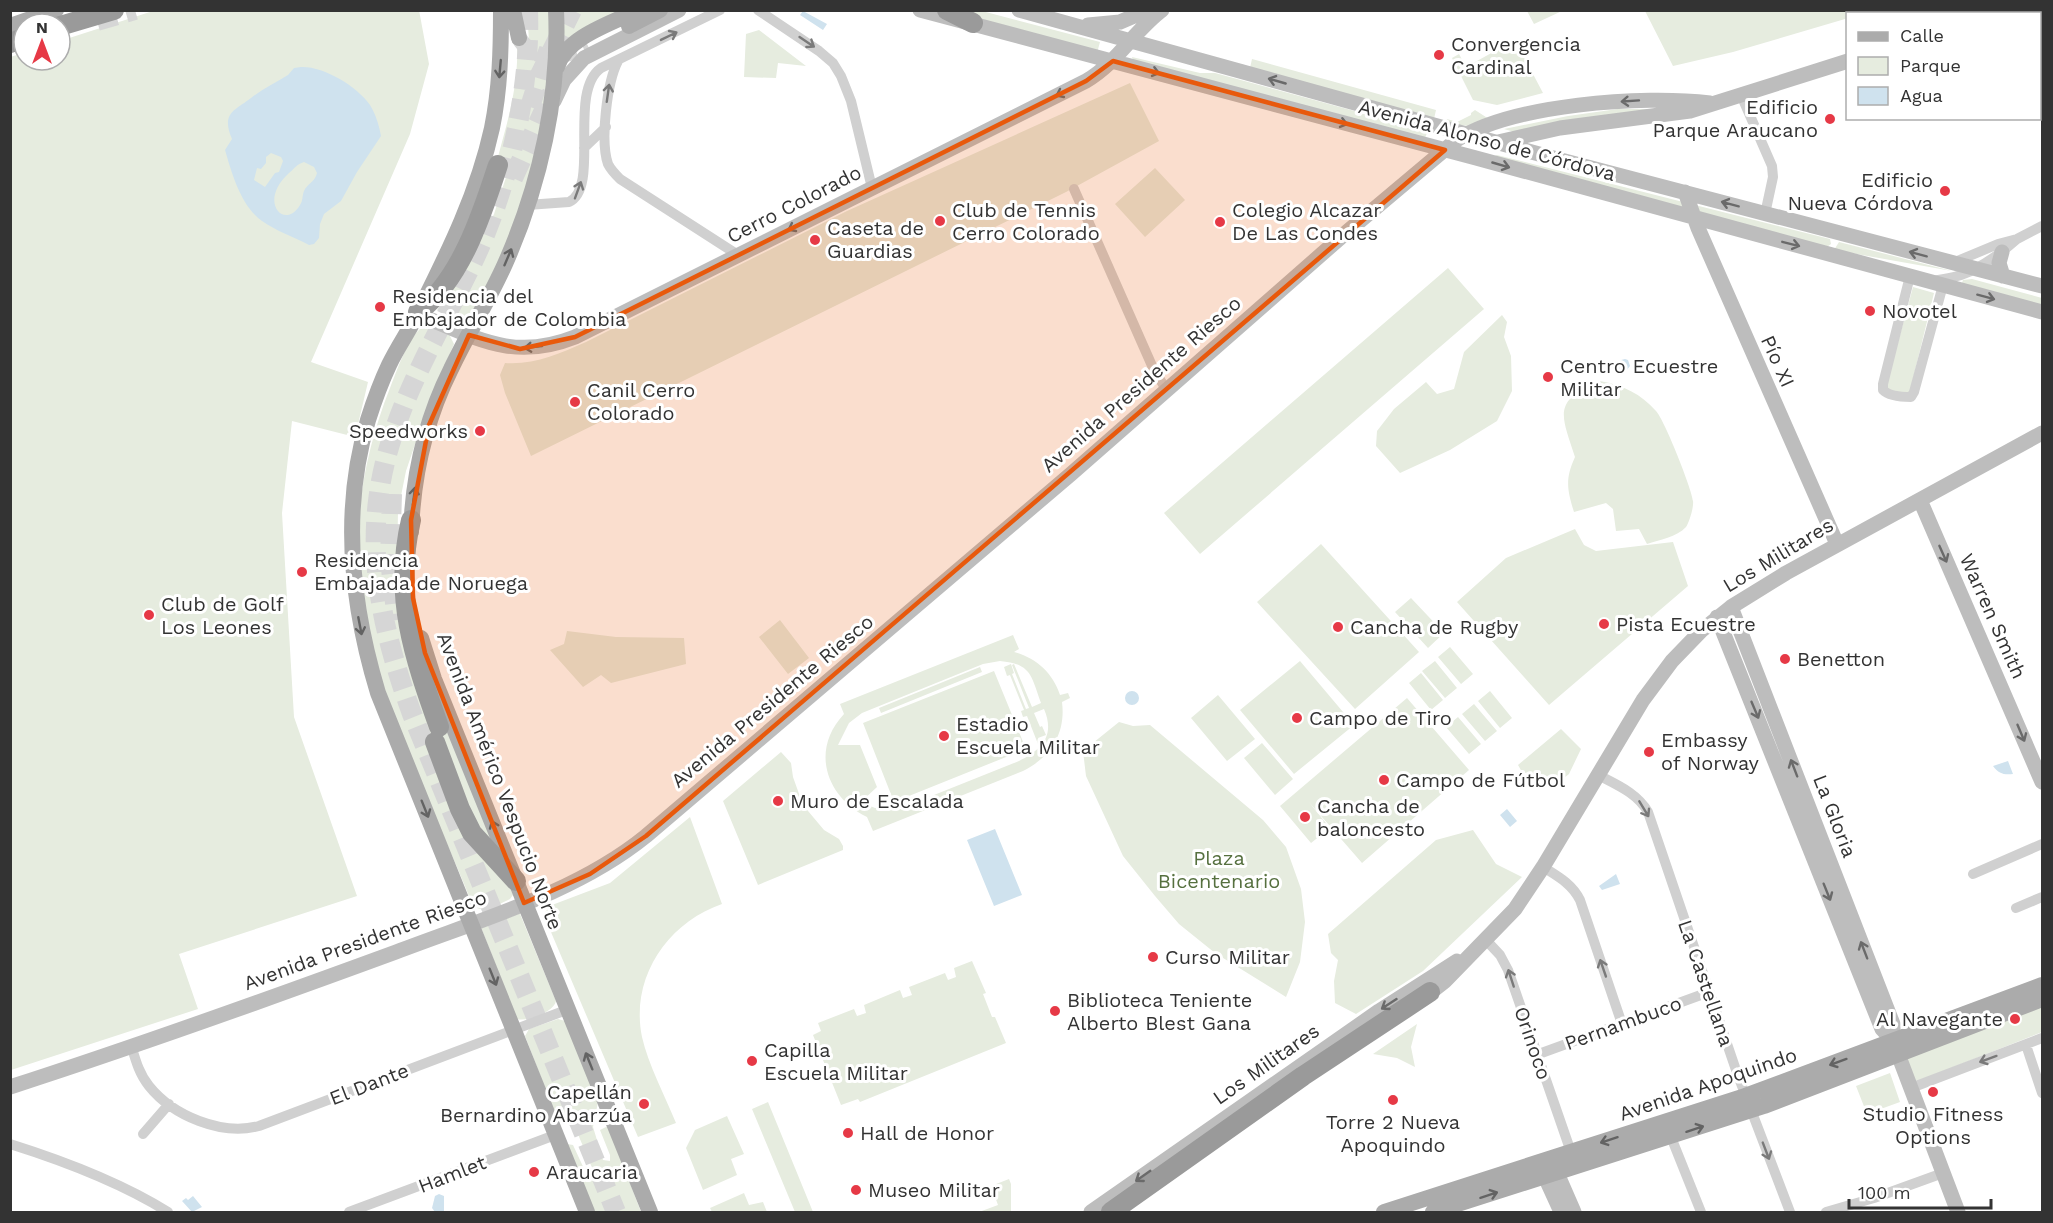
<svg xmlns="http://www.w3.org/2000/svg" width="2053" height="1223" viewBox="0 0 2053 1223" font-family="'Work Sans',sans-serif">
<style>
.green{fill:#e6ecdf;fill-rule:evenodd}
.water{fill:#cfe2ee;fill-rule:evenodd}
.lines{fill:none;stroke-linecap:round;stroke-linejoin:round}
.primary-tunnel{stroke:#d6d6d6;stroke-width:16;stroke-dasharray:16 8;stroke-linecap:butt}
.highway-tunnel{stroke:#d6d6d6;stroke-width:20;stroke-dasharray:20 10;stroke-linecap:butt}
.street{stroke:#d0d0d0;stroke-width:10}
.secondary{stroke:#bdbdbd;stroke-width:15}
.primary{stroke:#ababab;stroke-width:16}
.highway{stroke:#9a9a9a;stroke-width:20}
.oneway{stroke:#7a7a7a}
.oneway2{stroke:#636363}
.oneway3{stroke:#6a6a6a}
.marked{fill:#e8590c;fill-opacity:0.2;stroke:#e8590c;stroke-width:4.5;stroke-linejoin:round}
.poi-dot{fill:#e63946;stroke:#fff;stroke-width:2}
.labels{text-anchor:middle;stroke-width:6;stroke-linejoin:round;paint-order:stroke}
.poi-label{font-size:20px;fill:#333;stroke:#fff;text-anchor:start}
.street-label{font-size:20px;fill:#333;stroke:#fff}
.park-label{font-size:20px;fill:#56703f;stroke:#fff}
</style>
<rect width="100%" height="100%" fill="#fff"/>
<path class="green" d="M419,10L429,64L410,134L311,362L368,382L355,437L292,421L282,513L294,717L357,896L179,954L198,1009L11,1070L10,57L24,53V60H60V41L153,11Z
M527,11H553L551,88L515,231L466,324L437,310L479,244L494,214L509,168L496,164C507,123 519,86 517,44L529,41Z
M561,11H623L564,45Z
M954,11H982L1100,42L1097,53L972,19Z
M1527,11H1562L1534,24Z
M1645,11H1867L1859,13L1848,14L1847,18L1845,19L1733,52L1673,66Z
M759,30L806,66L778,63L776,78L744,77L746,34Z
M1515,40L1543,93L1497,105L1473,100L1452,58L1459,54L1466,67Z
M1132,57L1200,73H1215L1428,131L1424,140L1134,63Z
M1252,59L1436,110L1434,119L1250,68Z
M1130,83L1159,141L1066,192L531,456L505,393L500,375L505,363C534,365 559,354 586,342L847,211Z
M1618,109H1656L1518,133L1504,129L1568,116Z
M1475,110L1489,119L1468,126L1446,123L1447,119L1457,122L1471,115V113Z
M1497,155L1830,239L1831,244L1827,247L1492,157Z
M1155,168L1185,200L1145,237L1115,204Z
M1839,242L1952,271L1834,250Z
M1448,268L1484,309L1200,554L1164,513Z
M1972,279L2042,298V307L1961,286L1963,280Z
M1913,287L1934,293L1909,395L1885,390Z
M1502,315L1507,322L1504,337L1511,356L1512,391L1497,421L1450,450L1400,473L1376,446L1377,431L1394,409L1426,382L1437,394L1454,389L1464,352Z
M425,326L449,334L454,344L432,394L406,471L398,511L397,568L447,726L496,847L486,839L427,741L506,879L513,895L510,899C499,904 481,916 472,904C439,818 392,736 370,646C367,633 366,619 364,606C362,587 356,566 357,547C358,494 370,438 390,388C396,373 410,331 425,326Z
M1600,381C1623,385 1641,394 1656,411C1664,419 1692,489 1693,501C1694,507 1689,523 1686,527C1677,537 1659,540 1647,544L1639,529L1616,531L1613,509L1606,503L1574,512C1567,489 1565,479 1575,457C1561,414 1552,401 1600,381Z
M1575,529L1584,545L1596,551L1673,542L1688,586L1549,705L1457,602L1506,558Z
M1321,544L1419,652L1355,709L1257,602Z
M1411,598L1444,633L1428,648L1395,612Z
M780,620L809,658L788,674L759,637Z
M567,631L616,637L684,638L686,664L611,683L601,675L583,687L550,650L564,644Z
M1013,635L1019,649L1014,652C1036,658 1053,673 1060,695L1068,693L1070,698L1062,702C1066,733 1051,757 1023,771L873,831L867,817C826,797 810,750 844,714L840,704ZM1000,661C1032,664 1031,676 1041,703L1032,707L1014,664L1012,665L1029,708L1026,709L1012,674L1014,673L1011,664L1004,667L1007,676L1010,675L1024,710L1021,711L1023,717L1027,716L1038,744H1040L1038,738L1046,735L1042,726L1040,727L1034,713L1044,709C1055,735 1043,749 1019,761L899,809L875,808L861,802L877,787L860,745H838L849,723L862,713L983,664Z
M1450,647L1473,674L1461,684L1438,657Z
M1300,661L1354,725L1294,774L1240,710Z
M1435,661L1457,688L1445,698L1422,671Z
M980,667L982,672L881,713L879,708Z
M994,671L1026,749L894,802L863,723Z
M1421,673L1443,700L1431,710L1409,683Z
M1490,691L1512,718L1500,728L1478,701Z
M1218,695L1255,739L1227,761L1191,718Z
M1407,698L1469,770L1362,863L1308,801L1330,828L1311,843L1280,806Z
M1474,704L1497,731L1485,741L1462,714Z
M1458,717L1481,744L1469,754L1446,727Z
M1119,722L1133,726L1150,725L1263,820L1286,847L1301,889L1305,922L1300,962L1286,997L1215,953L1179,924L1155,896L1123,856L1086,776L1083,751Z
M1561,729L1581,749L1569,774L1559,782L1522,772L1518,765Z
M1262,743L1293,779L1275,795L1244,758Z
M781,752L791,763L793,777L803,805L824,830L839,839L843,846V850L758,885L723,801Z
M690,817L722,904C667,923 630,978 642,1037C648,1064 665,1096 676,1123L638,1137L545,918V912L552,905L610,883Z
M1473,830L1496,864L1522,877L1423,971L1356,1014L1335,1003L1334,981L1338,960L1331,953L1328,934L1436,840Z
M518,914H520L556,1001C554,1012 528,1022 517,1019L482,930V928Z
M972,961L986,993L983,994L992,1017H995L1006,1043L860,1102L858,1099L841,1105L813,1035L821,1031L818,1023L854,1009L857,1016L866,1013L864,1005L900,990L903,998L912,995L909,987L945,973L948,980L956,977L954,968Z
M2042,1004V1032L1918,1081L1913,1080L1906,1061L1908,1056Z
M558,1019L565,1021L598,1102L593,1127L603,1160L610,1161V1155L600,1130L608,1126L641,1212H594L567,1144L573,1145L586,1173L593,1170L577,1132L554,1111L525,1036L529,1029Z
M1417,1024L1411,1047L1415,1067L1397,1058L1373,1054Z
M1890,1073L1900,1102L1867,1114L1856,1086Z
M768,1102L813,1212H795L752,1109Z
M727,1116L744,1154L731,1159L737,1175L703,1190L686,1148L695,1130Z
M1009,1179L1011,1184V1212H979L998,1205L991,1186Z
M744,1193L749,1205L763,1202L767,1212H712L710,1208Z"/>
<path class="water" d="M803,11L827,24L823,30L800,15Z
M301,67C323,66 357,86 370,105C376,115 379,125 381,136L357,172L341,201L324,214L320,224L319,238L314,244L309,245C294,237 276,231 262,221C241,206 232,174 225,150L232,139C221,113 234,111 251,98C262,89 275,83 288,75L294,68ZM271,153L281,157L283,161L279,172L275,173L265,187L254,180L257,168L261,169L266,163V157ZM304,162L314,167L317,173C315,182 307,184 304,191C302,196 303,201 300,205C285,231 257,202 289,173C294,169 297,164 304,162Z
M1625,359L1628,360L1630,366L1626,371L1612,370L1607,373L1605,371L1606,364Z
M1125 698a7 7 0 1 1 14 0a7 7 0 1 1-14 0Z
M2008,761L2013,774C2004,775 1999,774 1993,766Z
M1507,809L1517,821L1510,827L1500,815Z
M995,829L1022,895L994,906L967,840Z
M1616,874L1620,884L1602,890L1599,886Z
M439,1194L444,1196V1212H435L432,1208L435,1196Z
M193,1196L202,1207L192,1212L182,1201L186,1198L188,1200Z"/>
<g class="lines">
<path class="primary-tunnel" d="M519,38C534,64 565,57 588,46"/>
<path class="highway-tunnel" d="M528,10C531,93 507,192 471,266C435,341 388,415 378,501C369,575 387,645 412,714L616,1212
M97,21L135,10
M530,107L540,75L572,10
M513,178L552,93
M392,494L390,560L397,620"/>
<path class="street" d="M758,10L819,51L833,63L841,76L851,101L872,188
M618,61C607,82 600,141 608,164C611,170 615,174 620,179L738,255
M1741,95L1772,166L1773,177L1765,214
M584,148L606,127
M1074,189L1153,368L1167,391
M527,205L569,202C601,187 567,92 601,68L720,10
M1955,262L1998,244L2017,239L2042,226
M1910,276L1883,384V390C1889,396 1902,397 1911,397L1914,392L1943,285
M1933,281C1942,279 1952,278 1961,275C1982,268 2001,253 2017,239
M1598,775C1617,785 1637,793 1648,812L1737,1073L1790,1212
M1543,867C1559,877 1572,884 1580,900L1622,1024
M1973,874L2042,844
M2016,908L2042,897
M1485,939L1500,955L1508,970L1571,1152
M2026,1045L2042,1093
M132,1048C136,1062 140,1075 149,1086C173,1116 222,1136 259,1126L569,1009
M1536,1055L1709,992
M1911,1088L2042,1038
M143,1134L169,1104
M1671,1137L1701,1212
M10,1144C64,1161 120,1182 168,1212
M349,1212L555,1135
M1826,1212L1874,1198L1943,1173"/>
<path class="secondary" d="M920,10L1476,158L2042,312
M1019,10L1557,159L2042,286
M1958,14L1964,10
M1088,25L1120,22L1148,10
M554,101L564,80L584,58L679,10
M1498,142L1560,128L1690,111L1848,61
M1685,192L1698,228L1837,544
M2002,252L1999,263L2003,276
M417,314C475,337 512,362 575,337L1086,81C1117,63 1134,31 1162,10
M1920,500L2042,782
M1731,607L1893,1024V1041L1958,1212
M1717,617L1882,1029L1893,1041
M1422,999L1445,981L1515,909L1543,867L1643,700L1672,661L1701,631L1731,607L1786,573L2042,433
M10,1087C140,1045 268,999 396,952C479,920 576,893 646,836L1071,474L1348,231L1455,141C1511,104 1643,95 1710,103
M1557,1173L1574,1212
M1545,1177L1561,1212
M1091,1212L1379,1011L1457,961"/>
<path class="primary" d="M501,10C501,50 500,89 492,128C478,192 449,251 420,309C411,328 398,346 389,365C381,382 374,401 368,420C341,510 351,604 378,693L587,1212
M513,10L519,38
M10,26L56,10
M629,26L660,10
M557,67C566,37 612,23 639,10
M411,532C413,476 426,419 451,369C468,333 489,300 505,264C540,185 560,96 556,10
M421,638L434,679L650,1212
M1384,1212L1745,1096L2042,985
M1433,1212L1764,1106L2042,999"/>
<path class="highway" d="M947,10L973,23
M60,26L114,10
M10,43L24,38
M418,312C461,280 482,214 498,165
M411,520C393,596 414,657 439,727
M435,742L460,809L472,833L516,881
M1111,1212L1303,1076L1430,992"/>
</g>
<defs><path id="oneway-shaft" d="M-6 0H5M1.5-3L5.5 0L1.5 3" fill="none" stroke-width="1.6" stroke-linecap="round" stroke-linejoin="round" transform="scale(1.5)"/></defs>
<g class="oneway">
<use href="#oneway-shaft" transform="translate(669 36) rotate(-26)"/>
<use href="#oneway-shaft" transform="translate(807 42) rotate(34)"/>
<use href="#oneway-shaft" transform="translate(608 93) rotate(-82)"/>
<use href="#oneway-shaft" transform="translate(578 190) rotate(-70)"/>
<use href="#oneway-shaft" transform="translate(1644 809) rotate(59)"/>
<use href="#oneway-shaft" transform="translate(1603 968) rotate(-109)"/>
<use href="#oneway-shaft" transform="translate(1511 978) rotate(-108)"/>
<use href="#oneway-shaft" transform="translate(1988 1059) rotate(160)"/>
<use href="#oneway-shaft" transform="translate(1766 1151) rotate(69)"/>
</g>
<g class="oneway2">
<use href="#oneway-shaft" transform="translate(500 69) rotate(95)"/>
<use href="#oneway-shaft" transform="translate(508 257) rotate(-67)"/>
<use href="#oneway-shaft" transform="translate(414 496) rotate(-83)"/>
<use href="#oneway-shaft" transform="translate(360 626) rotate(79)"/>
<use href="#oneway-shaft" transform="translate(425 809) rotate(68)"/>
<use href="#oneway-shaft" transform="translate(495 829) rotate(-112)"/>
<use href="#oneway-shaft" transform="translate(493 977) rotate(68)"/>
<use href="#oneway-shaft" transform="translate(589 1061) rotate(-112)"/>
<use href="#oneway-shaft" transform="translate(1838 1062) rotate(160)"/>
<use href="#oneway-shaft" transform="translate(1695 1129) rotate(-18)"/>
<use href="#oneway-shaft" transform="translate(1609 1140) rotate(162)"/>
<use href="#oneway-shaft" transform="translate(1489 1195) rotate(-18)"/>
</g>
<g class="oneway3">
<use href="#oneway-shaft" transform="translate(1151 71) rotate(15)"/>
<use href="#oneway-shaft" transform="translate(1277 81) rotate(-164)"/>
<use href="#oneway-shaft" transform="translate(1064 92) rotate(154)"/>
<use href="#oneway-shaft" transform="translate(1630 101) rotate(176)"/>
<use href="#oneway-shaft" transform="translate(1339 122) rotate(15)"/>
<use href="#oneway-shaft" transform="translate(1501 165) rotate(16)"/>
<use href="#oneway-shaft" transform="translate(1730 204) rotate(-165)"/>
<use href="#oneway-shaft" transform="translate(796 226) rotate(153)"/>
<use href="#oneway-shaft" transform="translate(1791 244) rotate(14)"/>
<use href="#oneway-shaft" transform="translate(1918 254) rotate(-165)"/>
<use href="#oneway-shaft" transform="translate(1986 297) rotate(15)"/>
<use href="#oneway-shaft" transform="translate(533 347) rotate(174)"/>
<use href="#oneway-shaft" transform="translate(1943 554) rotate(66)"/>
<use href="#oneway-shaft" transform="translate(1755 710) rotate(67)"/>
<use href="#oneway-shaft" transform="translate(2021 733) rotate(67)"/>
<use href="#oneway-shaft" transform="translate(1794 768) rotate(-111)"/>
<use href="#oneway-shaft" transform="translate(1827 892) rotate(68)"/>
<use href="#oneway-shaft" transform="translate(1864 950) rotate(-111)"/>
<use href="#oneway-shaft" transform="translate(1389 1004) rotate(147)"/>
<use href="#oneway-shaft" transform="translate(1143 1176) rotate(145)"/>
</g>
<path class="marked" d="M1113,61L1445,150L646,836L590,874L524,903L425,653L413,598L411,520L429,425L469,335L520,349L575,337L1086,81Z"/>
<g class="poi-dot">
<circle cx="1439" cy="55" r="6"/>
<circle cx="1830" cy="119" r="6"/>
<circle cx="1945" cy="191" r="6"/>
<circle cx="940" cy="221" r="6"/>
<circle cx="1220" cy="222" r="6"/>
<circle cx="815" cy="240" r="6"/>
<circle cx="380" cy="307" r="6"/>
<circle cx="1870" cy="311" r="6"/>
<circle cx="1548" cy="377" r="6"/>
<circle cx="575" cy="402" r="6"/>
<circle cx="480" cy="431" r="6"/>
<circle cx="302" cy="572" r="6"/>
<circle cx="149" cy="615" r="6"/>
<circle cx="1604" cy="624" r="6"/>
<circle cx="1338" cy="627" r="6"/>
<circle cx="1785" cy="659" r="6"/>
<circle cx="1297" cy="718" r="6"/>
<circle cx="944" cy="736" r="6"/>
<circle cx="1649" cy="752" r="6"/>
<circle cx="1384" cy="780" r="6"/>
<circle cx="778" cy="801" r="6"/>
<circle cx="1305" cy="817" r="6"/>
<circle cx="1153" cy="957" r="6"/>
<circle cx="1055" cy="1011" r="6"/>
<circle cx="2015" cy="1019" r="6"/>
<circle cx="752" cy="1061" r="6"/>
<circle cx="1933" cy="1092" r="6"/>
<circle cx="1393" cy="1100" r="6"/>
<circle cx="644" cy="1104" r="6"/>
<circle cx="848" cy="1133" r="6"/>
<circle cx="534" cy="1172" r="6"/>
<circle cx="856" cy="1190" r="6"/>
</g>
<g class="labels">
<g class="poi-label">
<text x="1451" y="51">Convergencia<tspan x="1451" dy="23">Cardinal</tspan></text>
<text x="1818" y="114" text-anchor="end">Edificio<tspan x="1818" dy="23">Parque Araucano</tspan></text>
<text x="1933" y="187" text-anchor="end">Edificio<tspan x="1933" dy="23">Nueva Córdova</tspan></text>
<text x="952" y="217">Club de Tennis<tspan x="952" dy="23">Cerro Colorado</tspan></text>
<text x="1232" y="217">Colegio Alcazar<tspan x="1232" dy="23">De Las Condes</tspan></text>
<text x="827" y="235">Caseta de<tspan x="827" dy="23">Guardias</tspan></text>
<text x="392" y="303">Residencia del<tspan x="392" dy="23">Embajador de Colombia</tspan></text>
<text x="1882" y="318">Novotel</text>
<text x="1560" y="373">Centro Ecuestre<tspan x="1560" dy="23">Militar</tspan></text>
<text x="587" y="397">Canil Cerro<tspan x="587" dy="23">Colorado</tspan></text>
<text x="468" y="438" text-anchor="end">Speedworks</text>
<text x="314" y="567">Residencia<tspan x="314" dy="23">Embajada de Noruega</tspan></text>
<text x="161" y="611">Club de Golf<tspan x="161" dy="23">Los Leones</tspan></text>
<text x="1616" y="631">Pista Ecuestre</text>
<text x="1350" y="634">Cancha de Rugby</text>
<text x="1797" y="666">Benetton</text>
<text x="1309" y="725">Campo de Tiro</text>
<text x="956" y="731">Estadio<tspan x="956" dy="23">Escuela Militar</tspan></text>
<text x="1661" y="747">Embassy<tspan x="1661" dy="23">of Norway</tspan></text>
<text x="1396" y="787">Campo de Fútbol</text>
<text x="790" y="808">Muro de Escalada</text>
<text x="1317" y="813">Cancha de<tspan x="1317" dy="23">baloncesto</tspan></text>
<text x="1165" y="964">Curso Militar</text>
<text x="1067" y="1007">Biblioteca Teniente<tspan x="1067" dy="23">Alberto Blest Gana</tspan></text>
<text x="2003" y="1026" text-anchor="end">Al Navegante</text>
<text x="764" y="1057">Capilla<tspan x="764" dy="23">Escuela Militar</tspan></text>
<text x="632" y="1099" text-anchor="end">Capellán<tspan x="632" dy="23">Bernardino Abarzúa</tspan></text>
<text x="1933" y="1121" text-anchor="middle">Studio Fitness<tspan x="1933" dy="23">Options</tspan></text>
<text x="1393" y="1129" text-anchor="middle">Torre 2 Nueva<tspan x="1393" dy="23">Apoquindo</tspan></text>
<text x="860" y="1140">Hall de Honor</text>
<text x="546" y="1179">Araucaria</text>
<text x="868" y="1197">Museo Militar</text>
</g>
<g class="street-label">
<text transform="translate(1487 140) rotate(15)" y="7">Avenida Alonso de Córdova</text>
<text transform="translate(794 204) rotate(-27)" y="7">Cerro Colorado</text>
<text transform="translate(1778 361) rotate(66)" y="7">Pío XI</text>
<text transform="translate(1141 384) rotate(-41)" y="7">Avenida Presidente Riesco</text>
<text transform="translate(1778 555) rotate(-31)" y="7">Los Militares</text>
<text transform="translate(1993 616) rotate(66)" y="7">Warren Smith</text>
<text transform="translate(772 701) rotate(-40)" y="7">Avenida Presidente Riesco</text>
<text transform="translate(500 781) rotate(69)" y="7">Avenida Américo Vespucio Norte</text>
<text transform="translate(1835 816) rotate(69)" y="7">La Gloria</text>
<text transform="translate(365 940) rotate(-20)" y="7">Avenida Presidente Riesco</text>
<text transform="translate(1706 983) rotate(71)" y="7">La Castellana</text>
<text transform="translate(1623 1023) rotate(-20)" y="7">Pernambuco</text>
<text transform="translate(1533 1043) rotate(71)" y="7">Orinoco</text>
<text transform="translate(1266 1064) rotate(-35)" y="7">Los Militares</text>
<text transform="translate(369 1084) rotate(-21)" y="7">El Dante</text>
<text transform="translate(1708 1084) rotate(-19)" y="7">Avenida Apoquindo</text>
<text transform="translate(452 1174) rotate(-21)" y="7">Hamlet</text>
</g>
<g class="park-label">
<text x="1219" y="865">Plaza<tspan x="1219" dy="23">Bicentenario</tspan></text>
</g>
</g>
<rect width="2053" height="1223" fill="none" stroke="#333333" stroke-width="24"/>
<rect x="1846" y="12" width="195" height="108" fill="#ffffff" stroke="#adadad" stroke-width="1.5"/>
<rect x="1858" y="32" width="30" height="9" fill="#ababab" stroke="#adadad" stroke-width="1.5"/>
<text x="1900" y="42" font-size="18" fill="#333333">Calle</text>
<rect x="1858" y="57" width="30" height="18" fill="#e6ecdf" stroke="#adadad" stroke-width="1.5"/>
<text x="1900" y="72" font-size="18" fill="#333333">Parque</text>
<rect x="1858" y="87" width="30" height="18" fill="#cfe2ee" stroke="#adadad" stroke-width="1.5"/>
<text x="1900" y="102" font-size="18" fill="#333333">Agua</text>
<g transform="translate(42 42)"><circle r="28" fill="#ffffff" stroke="#adadad" stroke-width="1.5"/>
<path d="M0-4.5L10 22L0 15L-10 22Z" fill="#e63946"/>
<text y="-9" font-size="16" font-weight="bold" text-anchor="middle" fill="#333333">N</text>
</g>
<path d="M1849 1199v9h142v-9" fill="none" stroke="#333333" stroke-width="3"/>
<text x="1858" y="1199" font-size="18" fill="#333333" stroke="#ffffff" stroke-width="4.5" paint-order="stroke">100 m</text>
</svg>
